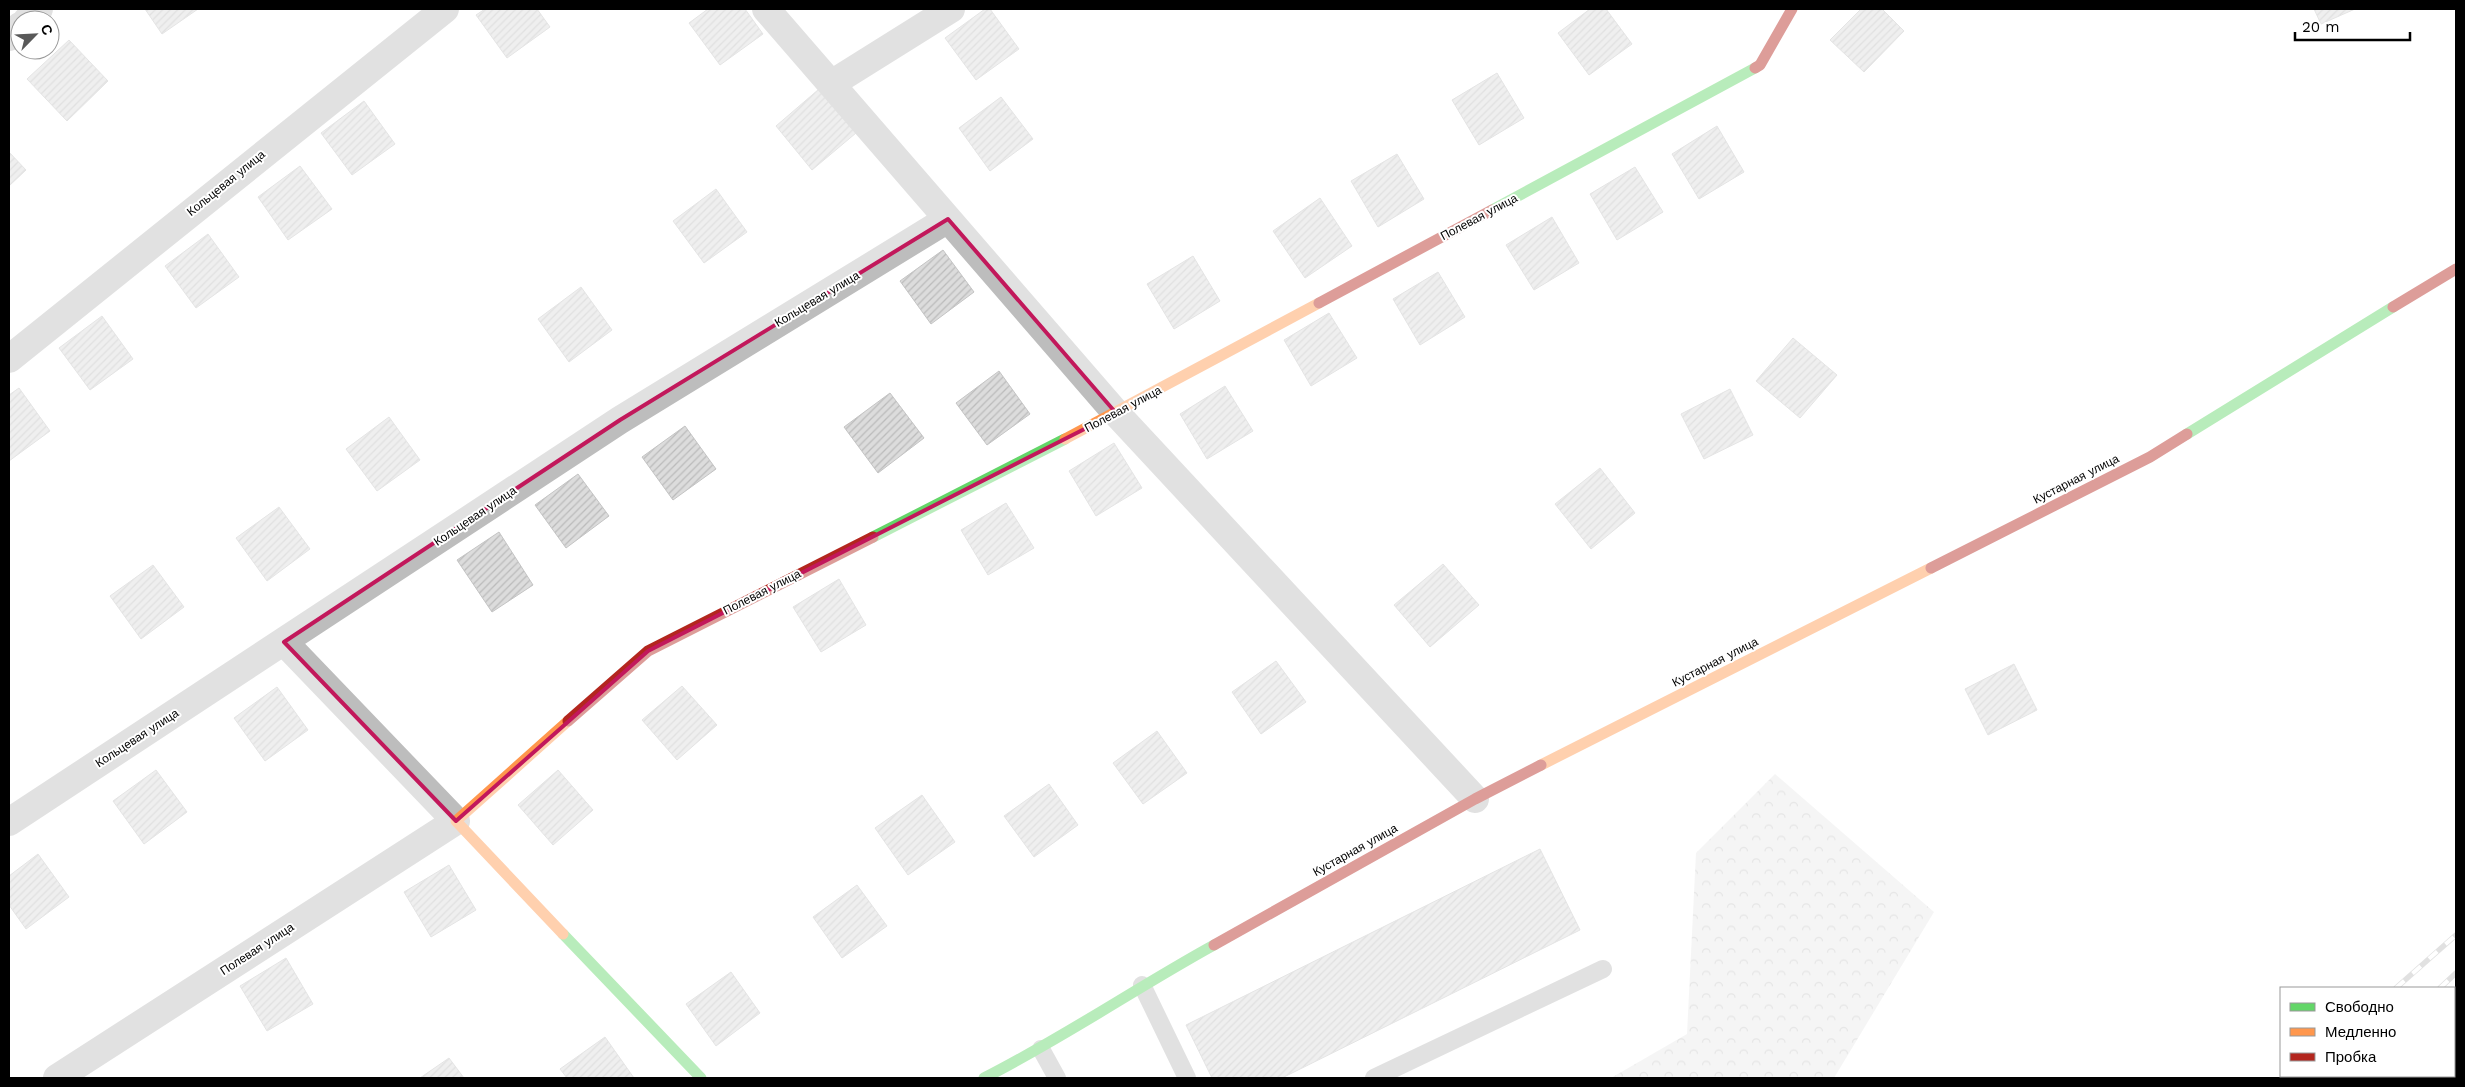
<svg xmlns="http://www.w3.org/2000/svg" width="2465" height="1087" viewBox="0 0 2465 1087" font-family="'Work Sans',sans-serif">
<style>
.forest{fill:url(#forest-crowns)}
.building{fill:url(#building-hatch);stroke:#c4c4c4}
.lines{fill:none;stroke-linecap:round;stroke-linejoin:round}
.lane{stroke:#bdbdbd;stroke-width:18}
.street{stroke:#bdbdbd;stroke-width:28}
.fast{stroke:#63d668;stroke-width:11}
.slow{stroke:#ff974d;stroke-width:11}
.jam{stroke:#b3261e;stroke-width:11}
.rail-casing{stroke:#bdbdbd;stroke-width:5.5}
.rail{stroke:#fff;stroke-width:4;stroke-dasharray:11;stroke-linecap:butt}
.marked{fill:none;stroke:#c2185b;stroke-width:4;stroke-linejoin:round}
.labels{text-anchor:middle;stroke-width:4;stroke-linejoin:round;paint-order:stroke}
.street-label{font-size:12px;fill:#000;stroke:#fff}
</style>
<defs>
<pattern id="forest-crowns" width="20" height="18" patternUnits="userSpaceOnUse" patternTransform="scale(1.25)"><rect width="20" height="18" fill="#e9e9e9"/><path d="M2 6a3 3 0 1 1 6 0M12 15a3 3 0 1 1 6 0" fill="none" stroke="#c6c6c6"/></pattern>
<pattern id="building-hatch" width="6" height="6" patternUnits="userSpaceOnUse" patternTransform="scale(1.25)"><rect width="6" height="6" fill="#dcdcdc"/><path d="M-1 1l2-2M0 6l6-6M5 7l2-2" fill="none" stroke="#bbb"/></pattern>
</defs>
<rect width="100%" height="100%" fill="#fff"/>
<path class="forest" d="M1775,774L1934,912L1834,1078H1611L1687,1034L1696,853Z"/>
<path class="building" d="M145,9H198L162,34Z
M485,9H537L550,27L507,58L476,15Z
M708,9H745L763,34L720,65L689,23Z
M985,9H990L1019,49L976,80L945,38Z
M1590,9H1606L1632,44L1589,75L1558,33Z
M1861,9H1882L1904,31L1864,72L1830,40Z
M2314,9H2355L2321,24Z
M69,40L108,81L67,121L27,79Z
M1497,73L1524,118L1479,145L1452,100Z
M819,89L856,133L812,170L776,126Z
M1001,97L1033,139L990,171L959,128Z
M364,101L395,144L352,175L321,133Z
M1717,126L1744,172L1699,199L1672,154Z
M9,152L26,170L9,186Z
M1397,154L1424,199L1378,227L1351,181Z
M300,166L332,209L288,240L258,197Z
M1635,167L1663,212L1617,240L1590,194Z
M716,189L747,232L704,263L673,221Z
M1320,198L1352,246L1305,278L1273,231Z
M1552,217L1579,263L1534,290L1506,245Z
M208,234L239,277L196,308L165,266Z
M943,250L974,292L931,324L900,281Z
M1193,256L1220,301L1174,329L1147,284Z
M1438,272L1465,317L1420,345L1393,299Z
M581,287L612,330L569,362L538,319Z
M1329,313L1357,358L1311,386L1284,340Z
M102,316L133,359L90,390L59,348Z
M1793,338L1837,375L1800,418L1756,381Z
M999,371L1030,414L987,445L956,403Z
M1225,386L1253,431L1207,459L1180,414Z
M19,388L50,431L9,461V395Z
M1730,389L1753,435L1704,459L1681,414Z
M890,393L924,438L878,473L844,427Z
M389,417L420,460L377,491L346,449Z
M685,426L716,469L673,500L642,457Z
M1114,443L1142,488L1096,516L1069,471Z
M1600,468L1635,513L1591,549L1555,504Z
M578,474L609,516L566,548L535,505Z
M1006,503L1034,548L988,575L961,530Z
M279,507L310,549L267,581L236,538Z
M499,532L533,585L492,612L457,560Z
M1443,564L1479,605L1430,647L1394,605Z
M153,565L184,607L141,639L110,596Z
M839,579L866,625L821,652L793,607Z
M1276,661L1306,702L1261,734L1232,692Z
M2014,664L2037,710L1988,735L1965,689Z
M682,686L717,725L677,760L642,720Z
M277,687L308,730L265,761L234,718Z
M1157,731L1187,773L1143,804L1113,763Z
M156,770L187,812L144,844L113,801Z
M558,770L593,810L553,845L518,805Z
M1049,784L1078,825L1034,857L1004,816Z
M922,795L955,842L908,875L875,828Z
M1540,849L1580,930L1282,1078H1212L1186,1025Z
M38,854L69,897L26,929L9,905V876Z
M449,865L476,910L431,937L404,892Z
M857,885L887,926L842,958L813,917Z
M286,958L313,1004L267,1031L240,986Z
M731,972L760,1013L716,1046L686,1004Z
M605,1037L634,1078H567L560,1069Z
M449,1058L464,1078H420Z"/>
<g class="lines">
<path class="lane" d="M1142,985L1187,1078
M1041,1049L1057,1078
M1374,1078L1603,969"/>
<path class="street" d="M766,9L1116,413L1475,799
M27,20L39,9
M9,37L20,26
M831,84L951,9
M9,359L445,9
M9,822L620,420L948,219
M57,1078L456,821L284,642"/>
<path class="fast" d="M1492,210L1755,68
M2187,434L2393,307
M873,537L1065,439
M563,934L701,1078
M984,1078C1063,1038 1136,988 1214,945"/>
<path class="slow" d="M1065,439L1319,303
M1541,765L1931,568
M563,934L456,821L568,721"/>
<path class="jam" d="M1755,68L1760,65L1792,9
M1319,303L1492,210
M2393,307L2456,269
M1931,568L2150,457L2187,434
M568,721L648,651L873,537
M1214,945L1475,799L1541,765"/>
<g class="rail-casing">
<path id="rail" d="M2396,988L2456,935
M2440,988L2456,973
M2296,1078L2299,1076
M2338,1078L2341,1076"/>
</g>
<use href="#rail" class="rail"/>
</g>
<path d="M0 0H2465V1087H0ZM948,219L1116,413L648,651L456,821L284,642L620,420Z" fill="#fff" fill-opacity=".55" fill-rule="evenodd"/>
<path class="marked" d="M948,219L1116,413L648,651L456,821L284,642L620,420Z"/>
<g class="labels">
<g class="street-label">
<text transform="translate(226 183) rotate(-39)" y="4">Кольцевая улица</text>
<text transform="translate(1479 217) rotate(-28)" y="4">Полевая улица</text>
<text transform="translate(817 299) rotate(-31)" y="4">Кольцевая улица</text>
<text transform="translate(1123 409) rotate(-28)" y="4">Полевая улица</text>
<text transform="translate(2076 479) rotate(-27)" y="4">Кустарная улица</text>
<text transform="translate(475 516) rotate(-34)" y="4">Кольцевая улица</text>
<text transform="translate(762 592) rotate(-27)" y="4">Полевая улица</text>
<text transform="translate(1715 662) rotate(-27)" y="4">Кустарная улица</text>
<text transform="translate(137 738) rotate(-33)" y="4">Кольцевая улица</text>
<text transform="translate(1355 850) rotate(-29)" y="4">Кустарная улица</text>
<text transform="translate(257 949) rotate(-33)" y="4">Полевая улица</text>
</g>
</g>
<rect width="2465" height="1087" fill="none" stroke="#000000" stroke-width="20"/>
<rect x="2280" y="987" width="175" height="90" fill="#ffffff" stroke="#999999"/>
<rect x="2290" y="1003" width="25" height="8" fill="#63d668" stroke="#999999"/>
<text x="2325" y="1012" font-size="15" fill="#000000">Свободно</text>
<rect x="2290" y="1028" width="25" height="8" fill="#ff974d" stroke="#999999"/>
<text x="2325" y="1037" font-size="15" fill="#000000">Медленно</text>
<rect x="2290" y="1053" width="25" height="8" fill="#b3261e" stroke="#999999"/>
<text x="2325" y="1062" font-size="15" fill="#000000">Пробка</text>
<g transform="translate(35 35) rotate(66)"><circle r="24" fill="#ffffff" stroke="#999999"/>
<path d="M0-4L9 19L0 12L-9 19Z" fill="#595959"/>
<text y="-8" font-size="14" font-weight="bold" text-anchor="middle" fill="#000000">С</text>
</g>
<path d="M2295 32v8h115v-8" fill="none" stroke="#000000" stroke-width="2.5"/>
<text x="2302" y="32" font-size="15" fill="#000000" stroke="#ffffff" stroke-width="4" paint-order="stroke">20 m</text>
</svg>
